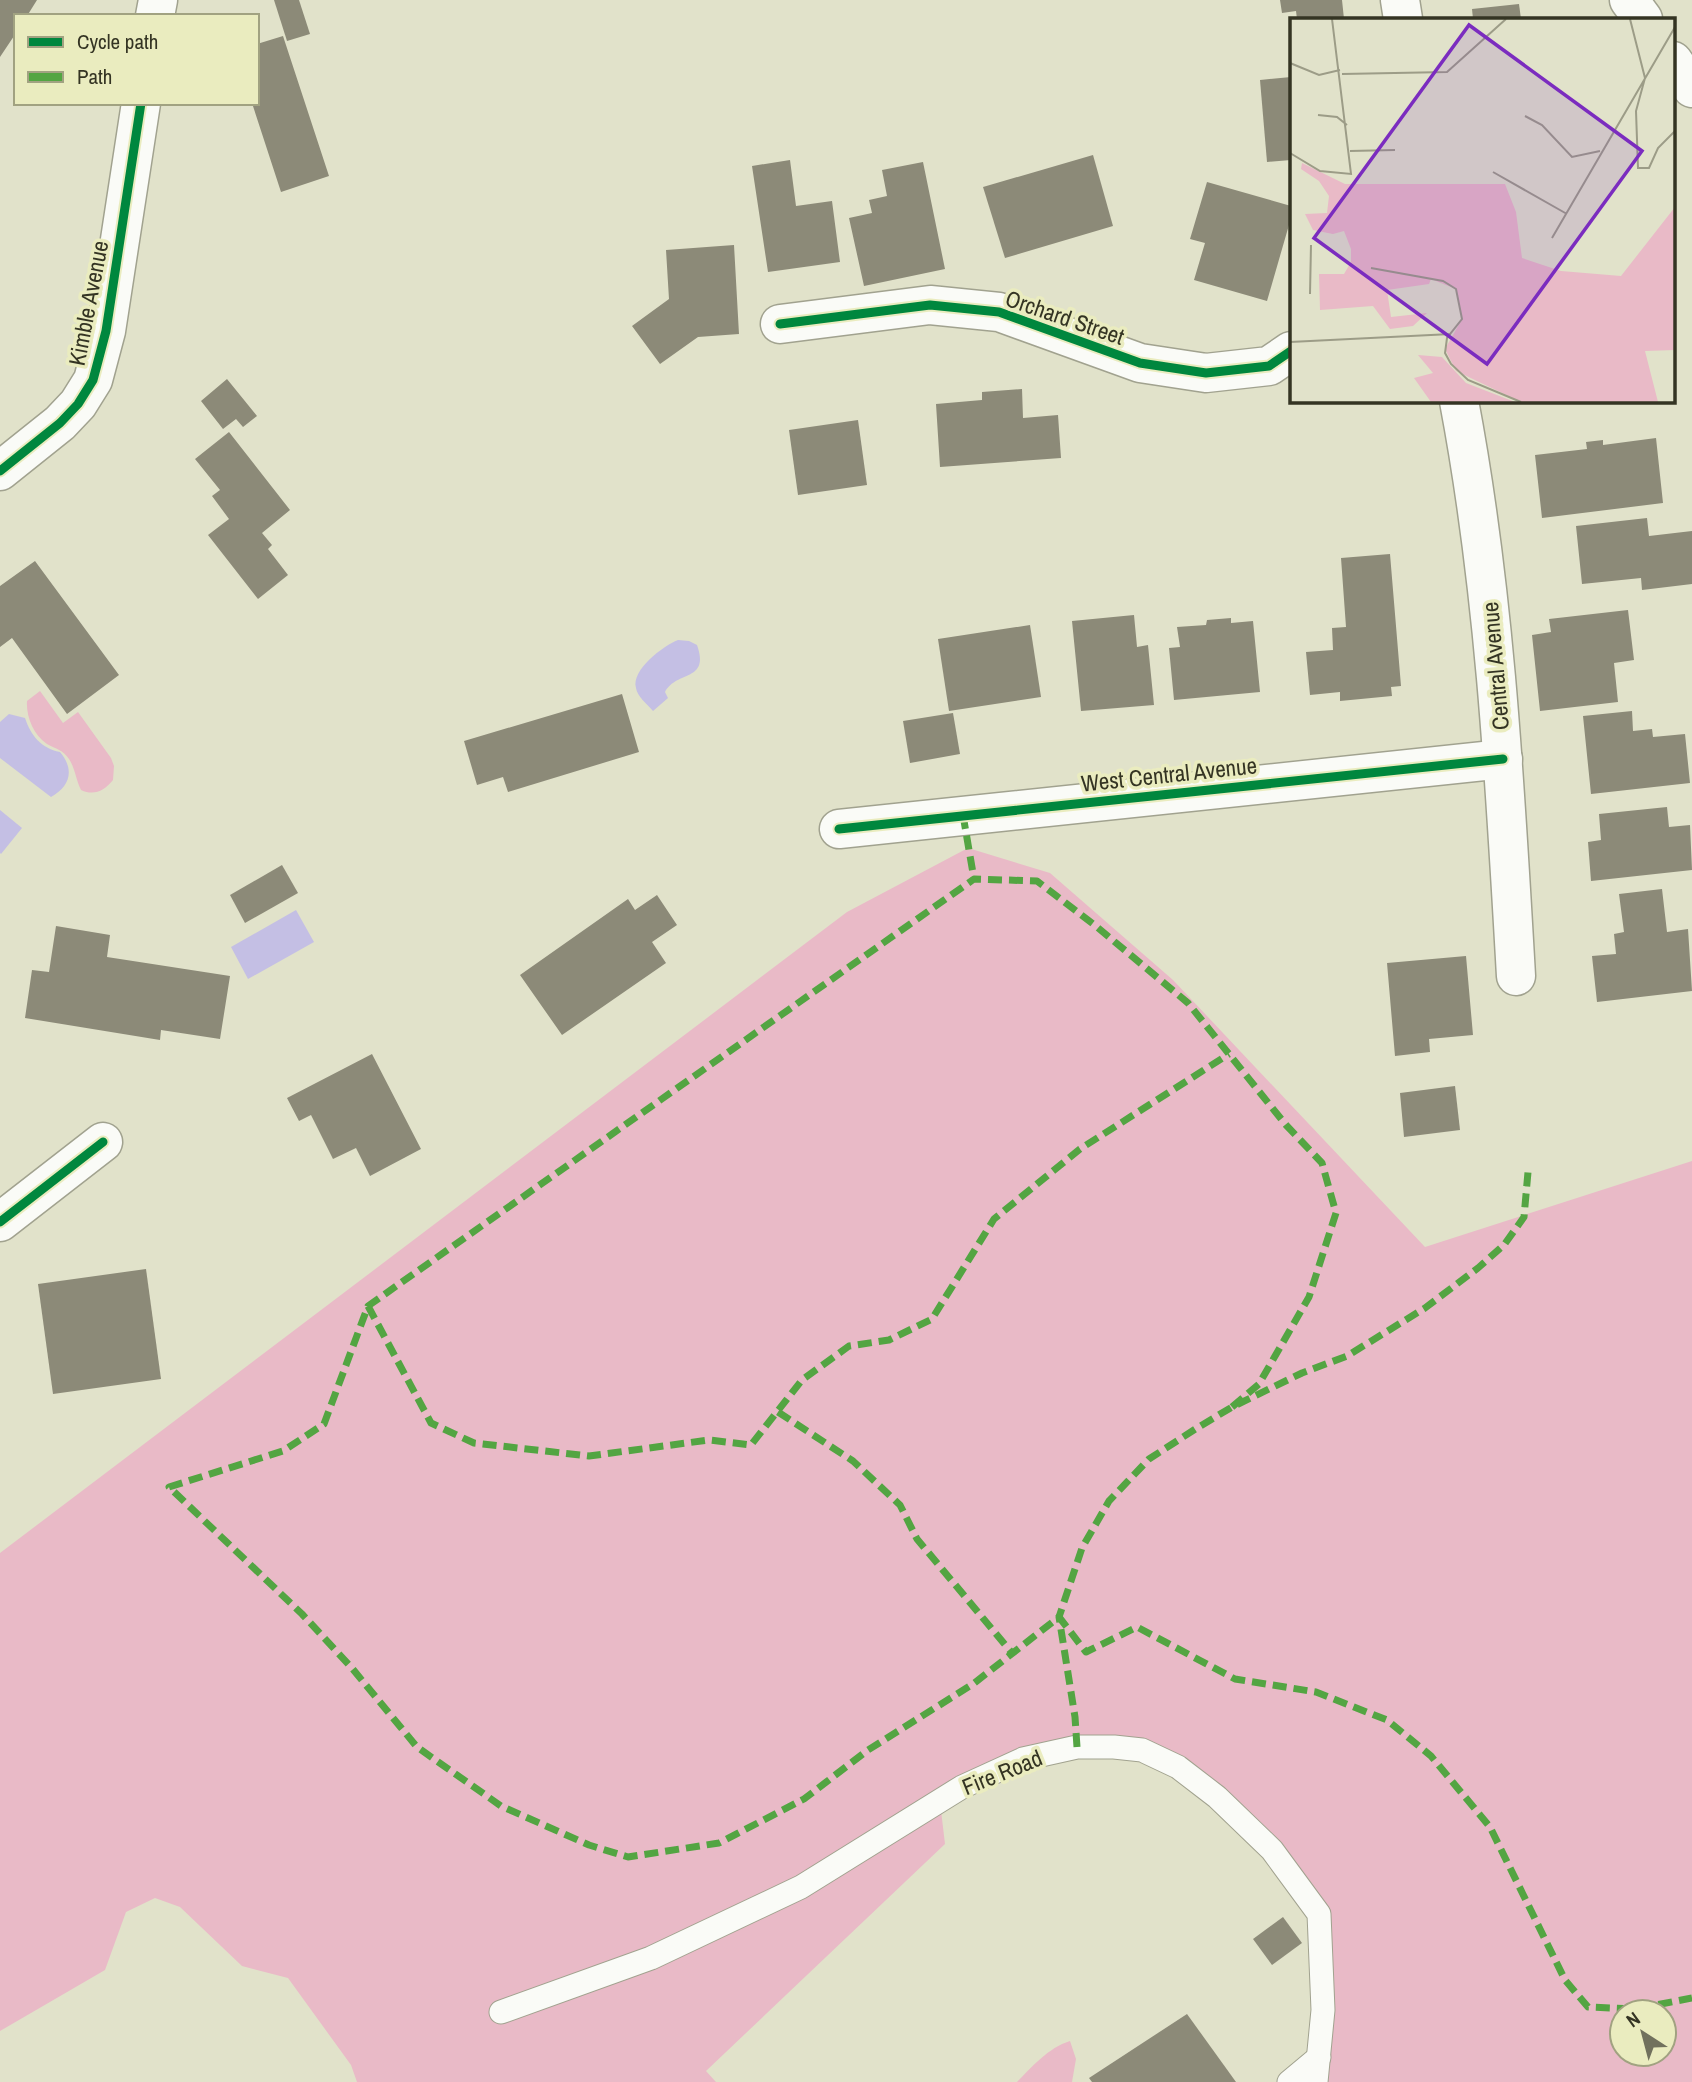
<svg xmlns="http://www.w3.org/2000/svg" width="1692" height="2082" viewBox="0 0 1692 2082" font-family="'Archivo Narrow',sans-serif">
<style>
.green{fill:#e9bac7;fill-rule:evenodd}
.water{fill:#c4bfe4}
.building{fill:#8c8a78}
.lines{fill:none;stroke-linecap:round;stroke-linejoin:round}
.lane-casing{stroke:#a1a28f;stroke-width:25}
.street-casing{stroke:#a1a28f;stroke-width:41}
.lane{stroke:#fafbf7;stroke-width:23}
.street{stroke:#fafbf7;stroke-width:38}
.quiet{stroke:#53a542;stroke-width:7;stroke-dasharray:14 7;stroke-linecap:butt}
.cycleway-casing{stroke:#eaecbf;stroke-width:13}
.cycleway{stroke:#00873e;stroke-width:9}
.labels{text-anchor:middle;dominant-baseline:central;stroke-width:7;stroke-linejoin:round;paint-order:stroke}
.street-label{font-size:23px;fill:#343423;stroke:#eaecbf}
.inset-road{fill:none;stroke:#9c9c87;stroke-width:2}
.view{fill:#7b2cbf;fill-opacity:0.15;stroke:#7b2cbf;stroke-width:3.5}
.inset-edge{fill:none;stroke:#343423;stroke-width:3.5}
</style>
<rect width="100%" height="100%" fill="#e1e2ca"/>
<!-- green -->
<g class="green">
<path d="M40 691 63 723 78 712 111 758 114 766 113 780C104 791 94 796 81 790 76 780 75 768 69 759 63 750 56 749 47 744 33 735 26 716 27 701Z"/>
<path d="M968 848 1050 873 1173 980 1425 1247 1692 1161V2082H1316L1319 1914 1178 1767 1077 1747 940 1802 945 1844 706 2071 716 2082H357L351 2065 288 1978 242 1966 180 1907 155 1898 126 1912 105 1970 0 2031V1553L847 912ZM1622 2012H1664V2054H1622Z"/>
<path d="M1070 2041 1076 2059 1072 2082H1017C1033 2066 1048 2048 1070 2041Z"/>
</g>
<!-- water -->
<g class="water">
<path d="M678 640 689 641 697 645C710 682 677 670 665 692L668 698 653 711C647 704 637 696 636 688 631 670 663 646 678 640Z"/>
<path d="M9 714 25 718C31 736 41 748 60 752 75 770 70 786 51 797L0 758V722Z"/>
<path d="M0 810 22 828 1 854 0 853Z"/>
<path d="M296 910 314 942 248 979 231 947Z"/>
</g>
<!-- building -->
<g class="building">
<path d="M0 0H37L27 16H16V33L0 57Z"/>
<path d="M274 0H299L310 34 287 41Z"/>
<path d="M1280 0H1342L1344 19H1297L1296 11 1282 13Z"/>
<path d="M1519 4 1521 19H1473L1472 9Z"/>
<path d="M283 36 329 176 281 192 252 103H257V44Z"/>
<path d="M1291 77V160L1267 162 1260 80Z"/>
<path d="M1093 155 1113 226 1005 258 983 187Z"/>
<path d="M790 160 796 206 832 201 840 262 768 272 752 166Z"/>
<path d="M923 162 945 269 864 286 849 218 872 213 869 200 887 196 882 170Z"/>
<path d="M1207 182 1291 206V218L1267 301 1194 280 1205 243 1190 239Z"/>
<path d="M734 245 739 334 698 337 660 364 632 326 669 299 666 250Z"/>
<path d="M227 379 257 416 243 427 236 419 223 429 201 401Z"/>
<path d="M1022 389 1023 418 1058 415 1061 458 940 467 936 404 982 400V392Z"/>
<path d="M858 420 867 485 798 495 789 430Z"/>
<path d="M229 432 290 510 262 533 272 545 268 549 288 575 258 599 208 535 229 519 212 496 220 490 195 459Z"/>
<path d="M1656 438 1663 503 1542 518 1535 455 1587 449 1586 442 1603 440V445Z"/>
<path d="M1647 518 1649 536 1692 531V584L1642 590 1641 578 1582 584 1576 526Z"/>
<path d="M1390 554 1401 686 1391 687 1392 696 1340 701V692L1310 695 1306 652 1333 650 1332 628 1346 627 1341 558Z"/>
<path d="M35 561 119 675 67 714 12 638 0 647V586Z"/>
<path d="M1628 610 1634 660 1614 663 1618 702 1540 711 1532 635 1551 632 1549 619Z"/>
<path d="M1134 615 1137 647 1148 645 1154 705 1081 711 1072 621Z"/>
<path d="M1231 618V623L1253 621 1260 692 1174 700 1169 648 1180 647 1177 627 1206 625 1207 620Z"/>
<path d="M1030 625 1041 697 949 711 938 639Z"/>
<path d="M622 694 639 752 508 792 503 777 477 785 464 741Z"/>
<path d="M1632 711 1633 731 1652 729 1653 737 1685 734 1690 783 1591 794 1583 716Z"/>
<path d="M953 713 960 754 910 763 903 721Z"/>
<path d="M1667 807 1669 827 1690 825 1692 870 1591 881 1588 842 1601 840 1599 814Z"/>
<path d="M282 865 298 893 245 923 230 895Z"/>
<path d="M1662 889 1667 932 1688 929 1692 991 1597 1002 1592 956 1616 954 1614 934 1624 932 1619 894Z"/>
<path d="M657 895 677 925 652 942 666 963 562 1035 520 975 628 899 635 910Z"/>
<path d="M56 926 110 935 107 957 230 976 220 1039 161 1030 160 1040 25 1018 32 970 49 972Z"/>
<path d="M1466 956 1473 1035 1429 1039 1430 1052 1395 1056 1387 963Z"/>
<path d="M372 1054 421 1149 370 1176 356 1148 333 1159 311 1115 299 1121 287 1098Z"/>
<path d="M1455 1086 1460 1130 1404 1137 1400 1093Z"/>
<path d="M146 1269 161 1379 53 1394 38 1284Z"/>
<path d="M1283 1917 1302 1943 1272 1965 1253 1939Z"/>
<path d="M1187 2014 1236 2082H1092L1089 2078Z"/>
</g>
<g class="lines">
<!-- lane casing -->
<g class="lane-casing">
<g id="lane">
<path d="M501 2012 651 1958 801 1887 962 1787 1023 1759 1077 1747H1114L1142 1750 1178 1767 1217 1797 1272 1850 1319 1914 1323 2010 1316 2082"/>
<path d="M1289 2082 1319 2057"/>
</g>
</g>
<!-- street casing -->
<g class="street-casing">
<g id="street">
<path d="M1400 0 1403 19"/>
<path d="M1629 0 1643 19"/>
<path d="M155 16 158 0"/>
<path d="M1673 61 1692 88"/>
<path d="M780 324 930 305 999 312 1140 363 1206 373 1269 366 1291 351"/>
<path d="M1459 401C1495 591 1505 784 1516 976"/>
<path d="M0 471 60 423 78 404 93 380 106 331 141 103"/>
<path d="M839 829 1503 759"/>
<path d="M0 1222 103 1142"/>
</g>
</g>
<!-- lane -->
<use href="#lane" class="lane"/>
<!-- street -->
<use href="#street" class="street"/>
<!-- quiet -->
<g class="quiet">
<path d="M963 815 974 879"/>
<path d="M368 1306 431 1423 474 1443 589 1456 709 1440 751 1445 802 1380 849 1346 889 1340 932 1319 994 1219 1080 1149 1229 1054"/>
<path d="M1232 1407 1259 1384 1309 1297 1336 1213 1322 1163 1286 1125 1188 1003 1097 927 1037 881 974 879 368 1306 324 1424 283 1451 169 1487 302 1614 351 1667 417 1747 501 1806 589 1845 628 1857 719 1843 804 1799 868 1750 973 1684 1059 1617 1086 1652 1137 1627 1235 1679 1316 1692 1387 1720 1431 1756 1490 1827 1565 1980 1588 2007 1635 2009 1692 1998"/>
<path d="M778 1412 853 1461 900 1505 917 1539 1012 1653"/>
<path d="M1077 1747 1075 1717 1059 1617 1082 1548 1109 1501 1149 1459 1197 1428 1232 1407 1302 1373 1347 1356 1425 1308 1478 1268 1504 1245 1524 1217 1528 1172"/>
</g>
<!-- cycleway casing -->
<g class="cycleway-casing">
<g id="cycleway">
<path d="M780 324 930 305 999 312 1140 363 1206 373 1269 366 1291 351"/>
<path d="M0 471 60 423 78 404 93 380 106 331 141 103"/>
<path d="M839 829 1503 759"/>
<path d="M0 1222 103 1142"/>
</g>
</g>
<!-- cycleway -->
<use href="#cycleway" class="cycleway"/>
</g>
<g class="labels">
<!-- street labels -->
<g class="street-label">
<text transform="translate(88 303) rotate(-79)">Kimble Avenue</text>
<text transform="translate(1065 317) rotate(19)">Orchard Street</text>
<text transform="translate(1495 666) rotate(-95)">Central Avenue</text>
<text transform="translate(1169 774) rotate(-6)">West Central Avenue</text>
<text transform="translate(1002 1772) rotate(-22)">Fire Road</text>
</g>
</g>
<!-- overview -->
<g transform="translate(1290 18)">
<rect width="385" height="385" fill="#e1e2ca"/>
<path d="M12 145 55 166H215L226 194 232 240 271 253 331 258 385 189V332L355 333 368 384H231L166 353 155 331 172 301 166 271 141 261 139 266 97 272 101 299 137 295 123 308 100 311 83 288 30 292 29 256H54L61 244V231L54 213 43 216 23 212 15 196 37 195 39 178 29 163 11 151ZM128 337 152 339 176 365 225 384H141L124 360 143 355Z" fill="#e9bac7"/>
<path class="inset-road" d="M340 1 355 60 346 93 348 150H359L368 130 385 113M0 45 29 57 50 52M52 56 157 54 216 1M28 97 47 99 57 107M235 98 252 107 282 139 310 133M60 133 105 132M0 135 30 153 61 156 42 1M203 154 277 196M262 220 385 9M81 250 153 263 166 271 172 301 157 320 155 335 161 346 178 362 231 384M20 276 21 227M385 280V314M0 324 161 316"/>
<path class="view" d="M179 7 352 133 197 346 24 220Z"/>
<rect width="385" height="385" class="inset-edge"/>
</g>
<!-- legend -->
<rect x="14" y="14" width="245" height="91" fill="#eaecbf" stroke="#a1a281" stroke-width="2"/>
<rect x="28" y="37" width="35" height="10" fill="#00873e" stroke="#a1a281" stroke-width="2"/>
<text x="77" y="49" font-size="21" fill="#343423">Cycle path</text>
<rect x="28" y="72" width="35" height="10" fill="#53a542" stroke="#a1a281" stroke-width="2"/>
<text x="77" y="84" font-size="21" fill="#343423">Path</text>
<!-- north arrow -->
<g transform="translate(1643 2033) rotate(324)"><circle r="33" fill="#eaecbf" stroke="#a1a281" stroke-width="2"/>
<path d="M0-5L12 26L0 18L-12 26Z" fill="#71715d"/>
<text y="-10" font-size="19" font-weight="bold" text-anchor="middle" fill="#343423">N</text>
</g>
</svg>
